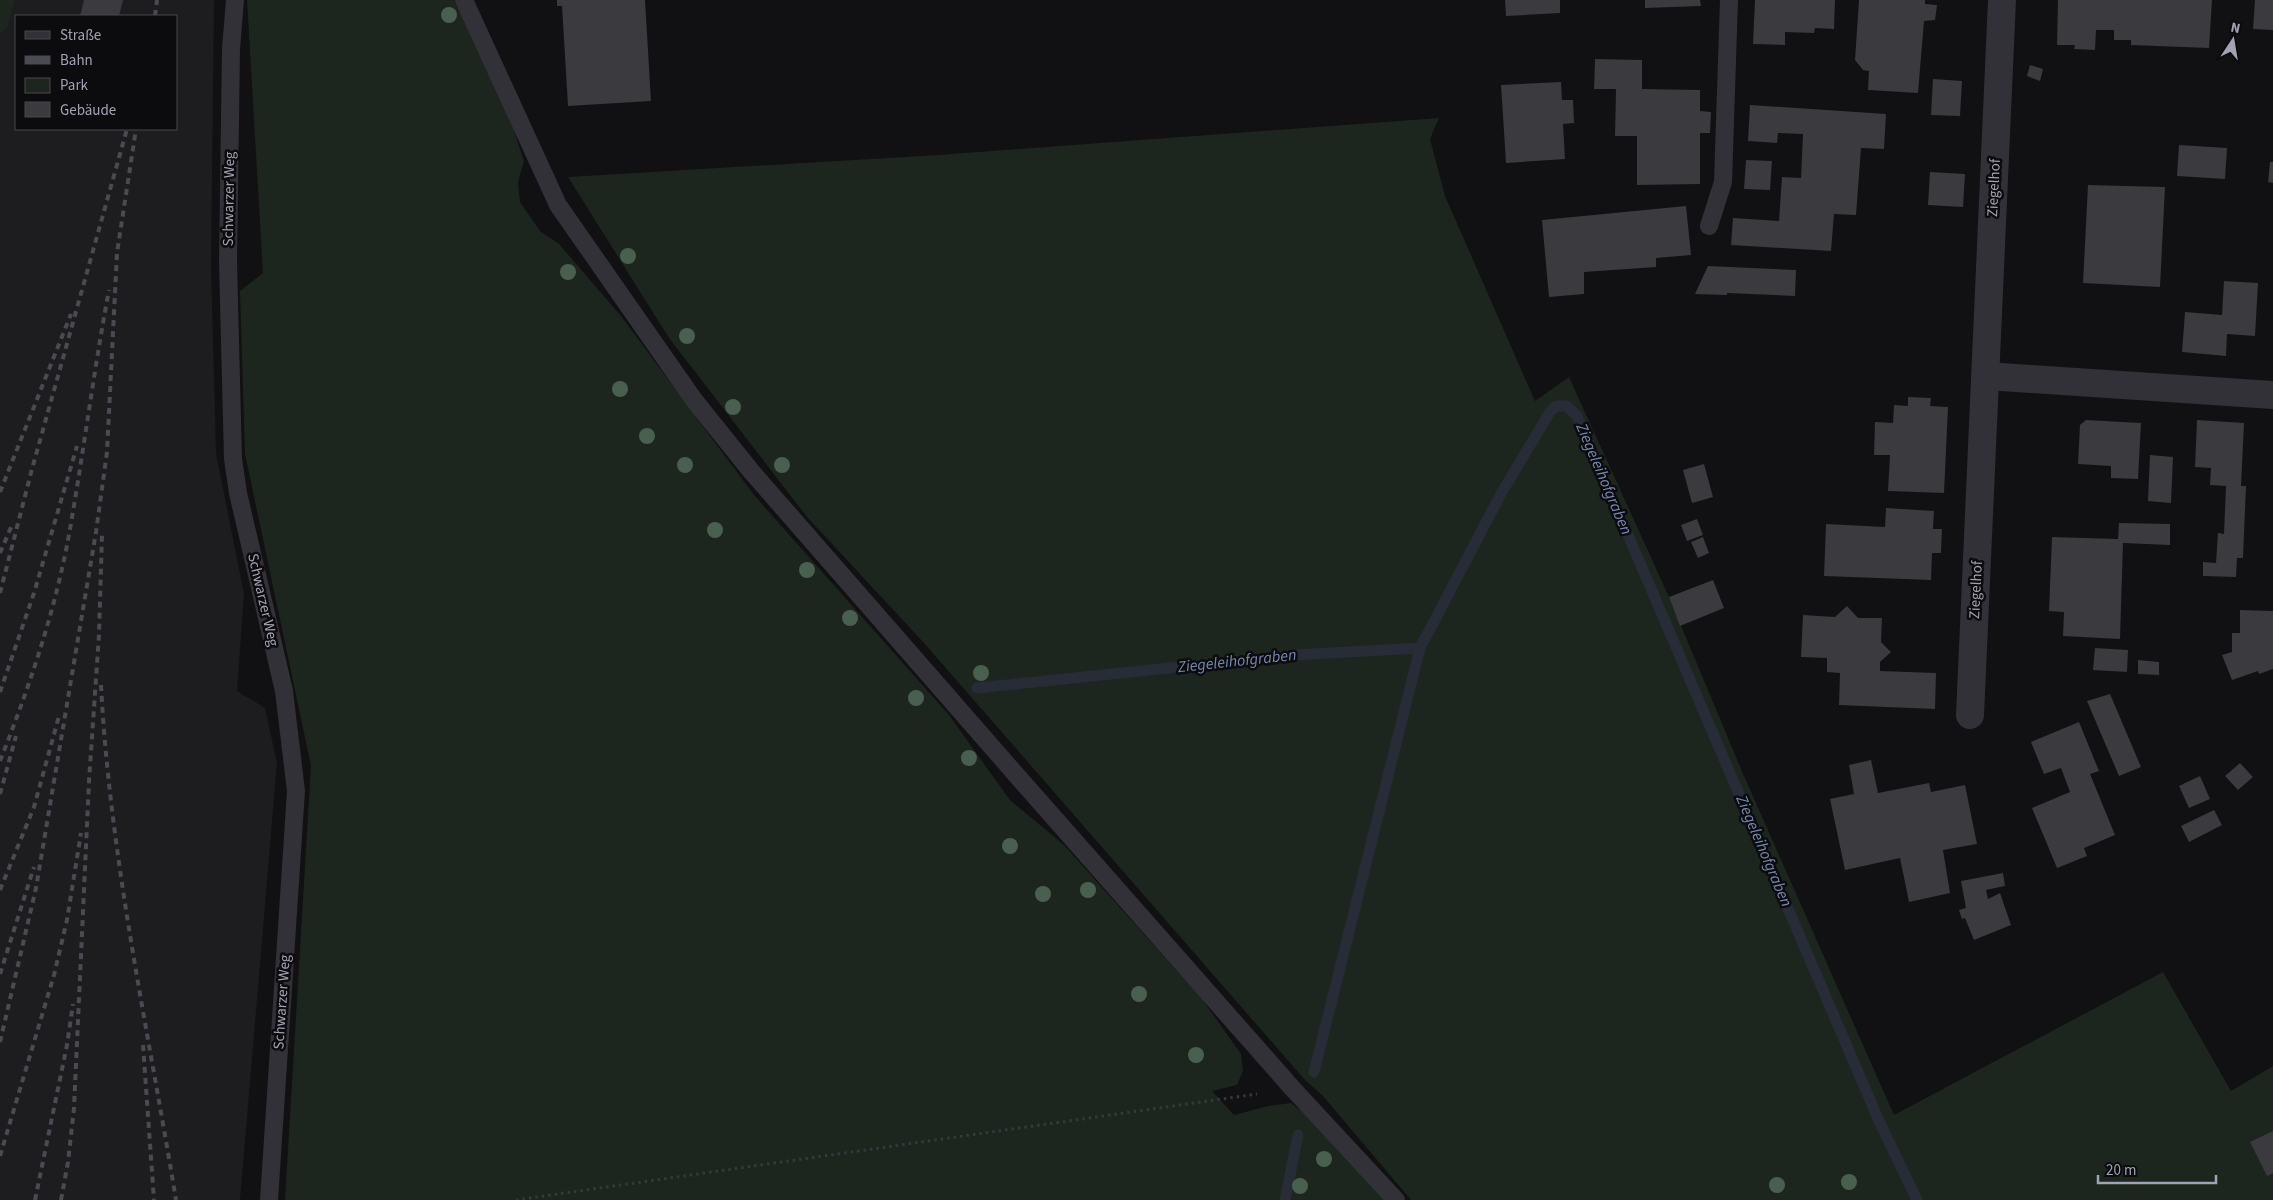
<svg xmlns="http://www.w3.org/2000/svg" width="2273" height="1200" viewBox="0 0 2273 1200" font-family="'Source Sans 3',sans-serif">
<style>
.built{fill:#1d1c1f;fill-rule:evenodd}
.green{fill:#1d251f}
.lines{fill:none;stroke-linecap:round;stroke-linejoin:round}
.stream{stroke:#272c36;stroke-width:11}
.building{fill:#3a3a3f}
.path{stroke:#37383e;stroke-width:3;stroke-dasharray:2.5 4;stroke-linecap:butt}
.service{stroke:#323137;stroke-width:18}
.minor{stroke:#323137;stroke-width:28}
.rail{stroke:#4a4b52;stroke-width:4;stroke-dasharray:6 5;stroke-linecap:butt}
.tree{fill:#495f50}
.labels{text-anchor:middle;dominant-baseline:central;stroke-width:5;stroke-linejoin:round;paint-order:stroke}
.street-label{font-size:15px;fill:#a1a3b3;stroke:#0c0b0d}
.water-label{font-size:16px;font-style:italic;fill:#7689b0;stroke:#0c0b0d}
</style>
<rect width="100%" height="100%" fill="#111012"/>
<!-- built -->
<path class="built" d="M0 0H214L211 266 216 453 244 594 237 691 265 708 277 763 240 1200H0ZM16 16H176V129H16Z"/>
<!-- green -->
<g class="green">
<path d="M0 0H15L8 26 0 34Z"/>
<path d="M247 0H454L510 119 524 161 518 182 520 202 540 231 559 244 621 316 754 495 949 715 1010 800 1064 845 1202 999 1241 1054 1243 1071 1237 1085 1212 1091 1234 1115 1268 1106 1291 1103 1310 1118 1386 1200H285L311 766 245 454 240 291 263 273Z"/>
<path d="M1439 118 1430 139 1445 196 1535 401 1569 377 1669 597 1744 776 1894 1115 2163 972 2231 1091 2273 1066V1200H1411L1322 1095 1305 1080 924 643 807 517 669 338 568 177 938 155Z"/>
</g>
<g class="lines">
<!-- stream -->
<g class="stream">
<path d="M977 688 1294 655 1420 648 1502 492 1550 412 1556 406H1567L1577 416 1879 1121 1917 1200"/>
<path d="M1314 1072 1420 648"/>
<path d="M1285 1200 1298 1135"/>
</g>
</g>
<!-- building -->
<g class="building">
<path d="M84 0H123L119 16H80Z"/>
<path d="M557 0H645L651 101 568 106 562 6H557Z"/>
<path d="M1505 0H1560V13L1506 16Z"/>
<path d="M1645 0H1700L1701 6 1645 8Z"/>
<path d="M1755 0H1835L1834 29 1815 28 1814 33 1785 32V45L1753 44Z"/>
<path d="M1859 0H1925V4L1937 5 1935 20 1924 21 1918 93 1868 90 1869 71 1863 70 1855 60Z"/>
<path d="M2058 0H2212L2209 48 2131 45V40H2114V30H2096L2095 50 2074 49 2075 45H2057Z"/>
<path d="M2255 0H2273V30L2253 29Z"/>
<path d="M1595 59 1642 60V89L1700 90V111L1711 112 1710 133H1700V184L1637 185V136H1615L1616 89H1594Z"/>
<path d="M2030 65 2043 69 2040 81 2027 76Z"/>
<path d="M1933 79 1962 81 1960 116 1931 115Z"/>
<path d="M1561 82 1562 100H1573L1574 123 1563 124 1565 159 1506 163 1501 85Z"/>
<path d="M1750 105 1886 114 1884 149 1861 148 1856 215 1834 214 1831 251 1731 245 1733 218 1779 221 1782 177 1801 178 1803 134 1778 133 1777 143 1748 141Z"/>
<path d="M2179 145 2227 148 2225 179 2177 176Z"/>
<path d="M1746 160 1772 161 1770 190 1744 189Z"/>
<path d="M2270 162H2273V183L2268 182Z"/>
<path d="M1930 172 1965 174 1963 207 1928 205Z"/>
<path d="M2088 185 2165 187 2160 287 2083 283Z"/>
<path d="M1686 206 1691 255 1656 258V267L1584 272V294L1549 297 1542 220Z"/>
<path d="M1708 266 1796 270 1795 296 1727 293V295L1695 294Z"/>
<path d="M2224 281 2258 283 2255 336 2227 334 2226 356 2182 352 2185 312 2222 315Z"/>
<path d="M1908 397 1931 398 1930 406 1948 407 1944 493 1888 491 1890 455H1874L1875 422 1893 423 1894 405 1908 406Z"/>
<path d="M2086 420 2141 423 2138 479 2111 478V466L2078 464 2080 425Z"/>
<path d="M2197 420 2244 423 2241 486H2246L2243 558H2237L2236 577 2203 576V562L2216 563 2218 533 2224 534 2226 486 2210 485 2211 468 2195 467Z"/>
<path d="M2150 455 2173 457 2171 503 2148 501Z"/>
<path d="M1704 464 1713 497 1692 503 1683 470Z"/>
<path d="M1886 508 1934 511 1933 529H1942L1941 553H1932L1931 580 1824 576 1826 524 1885 527Z"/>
<path d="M1697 519 1703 535 1687 541 1681 525Z"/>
<path d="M2119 523 2170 524V545L2123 543 2120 639 2063 636 2064 612 2049 611 2052 537 2118 539Z"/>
<path d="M1703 537 1709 553 1698 558 1691 542Z"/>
<path d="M1713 580 1724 608 1680 626 1669 597Z"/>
<path d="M1847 606 1858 618H1882L1881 642 1891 652 1880 662V671L1936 673 1935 709 1839 705 1840 673 1827 672V658L1801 657 1803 615 1835 617Z"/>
<path d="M2240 610 2273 611V669L2259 674 2258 671 2232 680 2222 655 2232 652V633H2240Z"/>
<path d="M2095 648 2128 650 2127 672 2093 670Z"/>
<path d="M2138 660 2159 662V675L2138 674Z"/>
<path d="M2110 694 2141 767 2119 776 2087 701Z"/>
<path d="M2079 722 2099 771 2090 774 2115 835 2084 848 2087 856 2057 868 2032 808 2070 792 2061 768 2044 774 2031 742Z"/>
<path d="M1871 760 1878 793 1929 783 1931 792 1965 785 1977 844 1943 850 1950 893 1909 902 1900 858 1845 870 1830 799 1854 794 1849 765Z"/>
<path d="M2240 763 2253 777 2238 790 2225 776Z"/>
<path d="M2200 776 2210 799 2189 808 2179 786Z"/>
<path d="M2214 810 2222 825 2189 842 2181 826Z"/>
<path d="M2003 873 2005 886 1986 890 1988 899 2000 893 2011 925 1974 940 1965 918 1962 919 1959 910 1966 908 1961 881Z"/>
<path d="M2273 1131V1173L2267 1176 2250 1142Z"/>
</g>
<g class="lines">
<!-- path -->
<path class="path" d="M516 1200 1257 1094"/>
<!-- service -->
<g class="service">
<path d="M235 0 231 49 228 262 233 459 238 493 284 691 296 791 269 1200"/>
<path d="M464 0 558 205 694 400 751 471 1019 778 1293 1089 1396 1200"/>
<path d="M1709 226 1723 182 1729 0"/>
</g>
<!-- minor -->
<g class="minor">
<path d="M1986 376 2273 395"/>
<path d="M1970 715 2002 0"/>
</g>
<!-- rail -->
<g class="rail">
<path d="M155 16 157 0"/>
<path d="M0 492 71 314"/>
<path d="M0 553 12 525"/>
<path d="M0 593 32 469 127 129"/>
<path d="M101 685C110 858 148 1029 176 1200"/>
<path d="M0 692 34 593 77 446"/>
<path d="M0 761C30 685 56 609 70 529 84 449 94 369 109 290"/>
<path d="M0 794 16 736"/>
<path d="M0 890 34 807 59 716"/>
<path d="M0 974 34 867"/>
<path d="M0 1042 36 888 96 532 107 452 117 253 136 129"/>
<path d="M143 1045 154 1200"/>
<path d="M0 1156 54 975 67 920 81 833"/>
<path d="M35 1200 67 1045 73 1004"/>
<path d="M61 1200 68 1162 74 1108 89 781 99 635 102 534"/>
</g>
</g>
<!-- trees -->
<g class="tree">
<circle cx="449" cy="15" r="8"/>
<circle cx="628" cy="256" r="8"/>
<circle cx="568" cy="272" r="8"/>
<circle cx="687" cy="336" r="8"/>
<circle cx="620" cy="389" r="8"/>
<circle cx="733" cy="407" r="8"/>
<circle cx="647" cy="436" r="8"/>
<circle cx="685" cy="465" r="8"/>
<circle cx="782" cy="465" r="8"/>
<circle cx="715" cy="530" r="8"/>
<circle cx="807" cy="570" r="8"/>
<circle cx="850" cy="618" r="8"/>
<circle cx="981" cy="673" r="8"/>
<circle cx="916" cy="698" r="8"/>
<circle cx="969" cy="758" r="8"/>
<circle cx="1010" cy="846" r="8"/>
<circle cx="1088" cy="890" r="8"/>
<circle cx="1043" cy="894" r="8"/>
<circle cx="1139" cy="994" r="8"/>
<circle cx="1196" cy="1055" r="8"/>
<circle cx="1324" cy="1159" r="8"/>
<circle cx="1849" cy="1182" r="8"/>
<circle cx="1777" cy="1185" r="8"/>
<circle cx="1300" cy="1186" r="8"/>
</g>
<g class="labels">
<!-- street labels -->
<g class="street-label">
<text transform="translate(1994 188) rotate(-87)">Ziegelhof</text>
<text transform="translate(229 199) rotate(-89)">Schwarzer Weg</text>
<text transform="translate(1976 590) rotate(-87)">Ziegelhof</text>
<text transform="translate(263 600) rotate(77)">Schwarzer Weg</text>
<text transform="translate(282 1002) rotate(-86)">Schwarzer Weg</text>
</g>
<!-- water labels -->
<g class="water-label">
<text transform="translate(1604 479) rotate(67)">Ziegeleihofgraben</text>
<text transform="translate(1237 661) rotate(-6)">Ziegeleihofgraben</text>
<text transform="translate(1764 851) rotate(67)">Ziegeleihofgraben</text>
</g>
</g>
<!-- legend -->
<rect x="15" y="15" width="162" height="115" fill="#0c0b0d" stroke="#48484f"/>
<rect x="25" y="31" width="25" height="8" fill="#323137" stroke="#48484f"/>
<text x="60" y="40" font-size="15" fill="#a1a3b3">Straße</text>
<rect x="25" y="56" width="25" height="8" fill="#4a4b52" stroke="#48484f"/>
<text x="60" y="65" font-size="15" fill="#a1a3b3">Bahn</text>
<rect x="25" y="78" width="25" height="15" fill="#1d251f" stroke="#48484f"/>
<text x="60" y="90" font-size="15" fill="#a1a3b3">Park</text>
<rect x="25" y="102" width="25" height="15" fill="#3a3a3f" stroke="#48484f"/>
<text x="60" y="115" font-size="15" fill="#a1a3b3">Gebäude</text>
<!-- north arrow -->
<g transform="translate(2233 40) rotate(12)" stroke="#0c0b0d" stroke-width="4" paint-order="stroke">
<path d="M0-4L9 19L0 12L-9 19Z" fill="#a1a3b3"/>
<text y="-8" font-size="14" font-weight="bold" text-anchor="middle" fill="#a1a3b3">N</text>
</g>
<!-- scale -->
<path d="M2098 1175v8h118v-8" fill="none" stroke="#a1a3b3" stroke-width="2.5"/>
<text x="2106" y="1175" font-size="15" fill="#a1a3b3" stroke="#0c0b0d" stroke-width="4" paint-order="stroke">20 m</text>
</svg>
